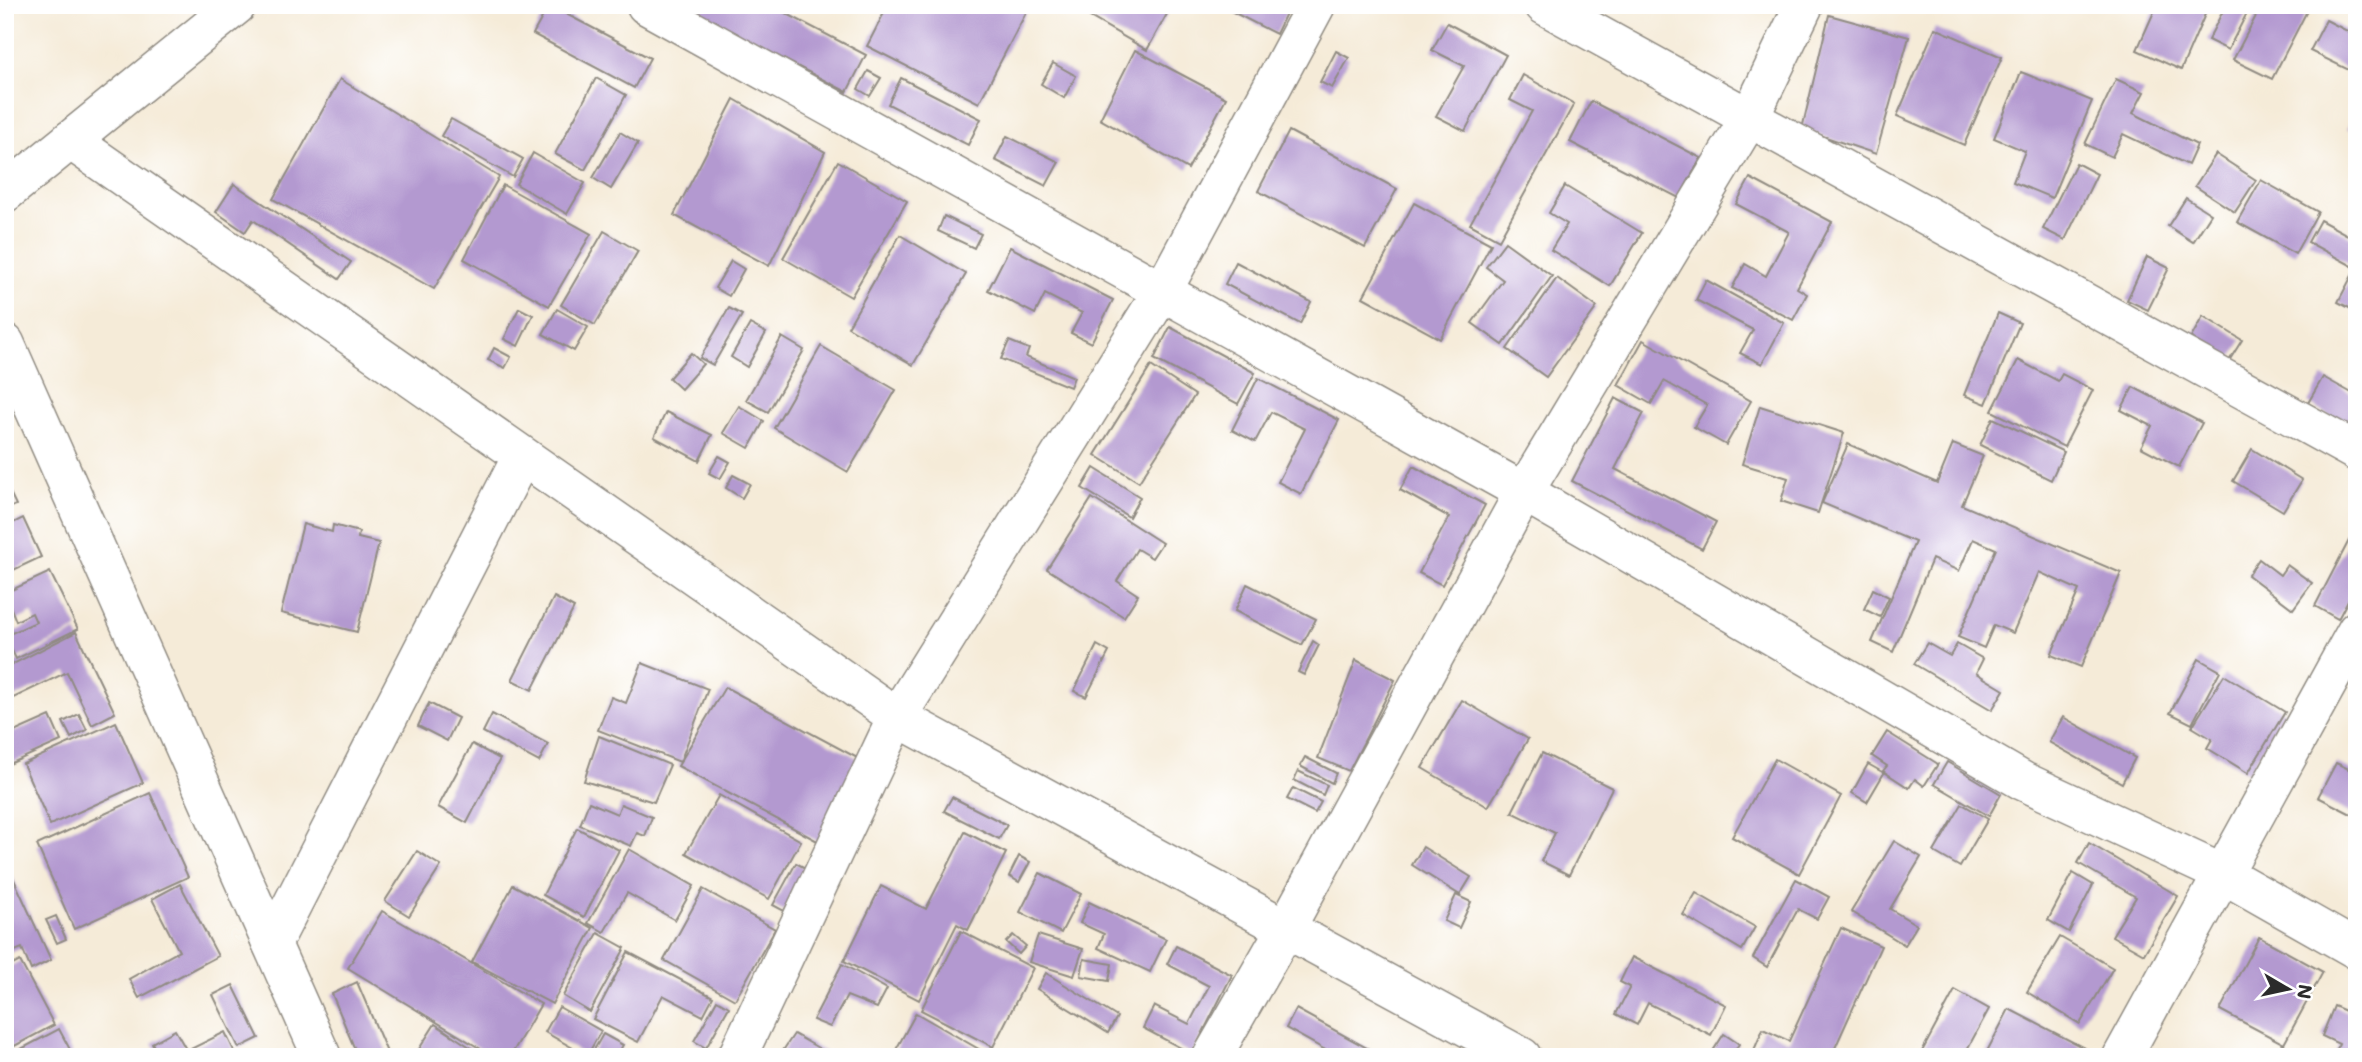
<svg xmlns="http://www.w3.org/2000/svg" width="2362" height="1062" viewBox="0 0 2362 1062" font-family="Mali,sans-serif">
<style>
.building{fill:#b399d0}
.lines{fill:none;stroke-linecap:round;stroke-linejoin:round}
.minor-casing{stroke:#908b82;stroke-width:41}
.minor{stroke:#fff;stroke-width:38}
</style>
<rect width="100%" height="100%" fill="#fff"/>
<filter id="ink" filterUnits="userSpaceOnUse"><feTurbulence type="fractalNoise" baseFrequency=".0143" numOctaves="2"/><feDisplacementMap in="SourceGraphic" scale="14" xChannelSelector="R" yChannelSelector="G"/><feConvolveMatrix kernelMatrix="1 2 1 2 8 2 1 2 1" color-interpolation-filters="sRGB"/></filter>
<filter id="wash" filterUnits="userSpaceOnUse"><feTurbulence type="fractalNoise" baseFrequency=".00686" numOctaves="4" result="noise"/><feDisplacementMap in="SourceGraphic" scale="28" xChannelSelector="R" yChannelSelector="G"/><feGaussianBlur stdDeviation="1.57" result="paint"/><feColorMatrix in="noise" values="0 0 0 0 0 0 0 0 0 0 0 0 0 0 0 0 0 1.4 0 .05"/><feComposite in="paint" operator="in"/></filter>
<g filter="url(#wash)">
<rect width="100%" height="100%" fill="#f5ebd8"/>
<g id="blocks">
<!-- building -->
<g class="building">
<path d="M549 5 650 58 634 88 533 34Z"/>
<path d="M679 5H770L866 55 847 92Z"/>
<path d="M888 5H1030L979 103 867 46Z"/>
<path d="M1074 5H1172L1147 50 1073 7Z"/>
<path d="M1219 5H1290L1276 34Z"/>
<path d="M2157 5H2209L2181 70 2137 50Z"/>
<path d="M2226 5 2309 7 2272 79 2233 60 2256 16 2248 11 2228 50 2208 40Z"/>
<path d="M1829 15 1909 37 1876 154 1802 129Z"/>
<path d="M2326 20 2357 36V74L2310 51Z"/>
<path d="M1447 23 1506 55 1465 131 1436 116 1464 66 1432 50Z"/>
<path d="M1935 28 2002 57 1964 145 1897 116Z"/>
<path d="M1135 50 1226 98 1188 169 1100 119Z"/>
<path d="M1336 51 1349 58 1332 88 1320 82Z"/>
<path d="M1053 63 1076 76 1064 98 1041 84Z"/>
<path d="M868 71 881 78 870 96 858 89Z"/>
<path d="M2021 72 2092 101 2052 198 2013 182 2025 151 1994 138Z"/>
<path d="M1523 75 1574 104 1499 240 1470 224 1532 111 1510 100Z"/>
<path d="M596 78 626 95 585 170 555 154Z"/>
<path d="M901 78 981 119 968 145 888 104Z"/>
<path d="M340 79 499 177 434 289 273 199Z"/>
<path d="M2116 79 2144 92 2133 113 2197 145 2188 165 2123 134 2112 157 2085 144Z"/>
<path d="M734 99 825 152 769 266 674 215Z"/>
<path d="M1591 101 1701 158 1679 198 1570 142Z"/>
<path d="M2357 108V133L2347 128Z"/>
<path d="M451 119 523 159 513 177 441 136Z"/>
<path d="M1289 131 1397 189 1365 248 1258 191Z"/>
<path d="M620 132 638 143 611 189 593 178Z"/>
<path d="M1007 136 1059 162 1046 186 995 160Z"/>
<path d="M533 153 585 183 567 214 516 184Z"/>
<path d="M2216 154 2256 180 2235 212 2195 186Z"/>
<path d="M838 161 907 201 851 297 783 258Z"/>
<path d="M2076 163 2097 174 2065 240 2043 229Z"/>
<path d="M1750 178 1832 222 1797 288 1807 294 1793 320 1732 288 1745 264 1766 276 1789 232 1736 204Z"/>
<path d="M2261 180 2318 212 2295 254 2237 222Z"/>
<path d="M234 184 351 262 339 279 253 220 245 232 216 212Z"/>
<path d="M503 185 591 234 549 306 464 259Z"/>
<path d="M1565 186 1642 233 1610 286 1551 250 1567 224 1549 213Z"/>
<path d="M2186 198 2211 214 2193 242 2168 226Z"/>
<path d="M1414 203 1491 244 1440 339 1363 297Z"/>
<path d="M944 216 981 234 974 248 938 231Z"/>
<path d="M2320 220 2357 240V312L2338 302 2356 268 2308 242Z"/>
<path d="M604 231 638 251 595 325 561 305Z"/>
<path d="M900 235 966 274 913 365 848 327Z"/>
<path d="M1505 242 1552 276 1503 345 1472 323 1503 280 1486 267Z"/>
<path d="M1010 247 1113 300 1091 343 1071 333 1082 313 1045 294 1035 314 988 290Z"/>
<path d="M2147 257 2169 268 2148 310 2127 300Z"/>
<path d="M731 261 744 269 729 296 715 288Z"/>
<path d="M1236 262 1311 302 1300 324 1225 284Z"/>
<path d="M1557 278 1597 307 1546 377 1507 349Z"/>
<path d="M1706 280 1784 323 1762 364 1740 353 1753 330 1696 300Z"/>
<path d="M519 308 533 315 518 346 504 339Z"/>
<path d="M729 308 742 315 713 365 700 358Z"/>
<path d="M557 309 588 327 574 351 543 334Z"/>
<path d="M1998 313 2020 323 1986 404 1964 395Z"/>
<path d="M2203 316 2242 340 2229 361 2191 338Z"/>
<path d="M750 324 766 333 747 367 731 357Z"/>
<path d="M1170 327 1255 373 1238 404 1154 359Z"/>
<path d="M782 337 804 350 768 412 746 400Z"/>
<path d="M1643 340 1751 401 1726 445 1694 427 1707 405 1664 381 1651 404 1618 385Z"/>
<path d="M1009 341 1029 349 1026 357 1074 377 1070 387 1001 359Z"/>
<path d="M821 346 896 390 848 472 774 428Z"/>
<path d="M494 348 511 357 505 368 488 360Z"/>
<path d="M691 353 703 364 681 389 669 378Z"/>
<path d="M2018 360 2058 381 2062 374 2093 390 2064 447 1992 411Z"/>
<path d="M1151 366 1195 395 1139 482 1095 455Z"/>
<path d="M2323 377 2357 396V432L2308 403Z"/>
<path d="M1258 378 1339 420 1301 494 1278 482 1305 429 1271 412 1255 442 1232 430Z"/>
<path d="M2133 387 2202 423 2179 467 2141 447 2152 426 2121 410Z"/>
<path d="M1615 398 1644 413 1615 469 1716 522 1702 549 1572 481Z"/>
<path d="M739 406 764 421 749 448 723 433Z"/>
<path d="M1760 406 1844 433 1818 513 1781 501 1788 478 1742 464Z"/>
<path d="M666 412 712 435 699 461 654 437Z"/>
<path d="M1993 418 2064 452 2051 480 1980 445Z"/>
<path d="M1848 444 1937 483 1953 444 1983 456 1962 505 2121 573 2081 667 2051 655 2079 590 2039 572 2013 633 1994 625 1984 648 1958 637 1996 549 1973 539 1959 571 1932 559 1893 652 1872 642 1915 542 1822 503Z"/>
<path d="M2252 449 2302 480 2283 511 2233 481Z"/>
<path d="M719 456 730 462 720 479 709 473Z"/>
<path d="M1413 466 1485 505 1442 585 1419 573 1449 517 1400 490Z"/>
<path d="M1094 468 1140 497 1129 517 1082 488Z"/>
<path d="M733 475 750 484 742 498 726 488Z"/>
<path d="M5 482 16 505 5 510Z"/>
<path d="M1092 498 1162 543 1152 558 1137 549 1117 581 1138 595 1124 617 1047 569Z"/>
<path d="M23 518 41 557 5 574V527Z"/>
<path d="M303 524 332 532 333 525 359 532 358 538 379 543 357 632 281 613Z"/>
<path d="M2357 525V583L2338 619 2315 606Z"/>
<path d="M2259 559 2280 575 2287 565 2312 583 2293 609 2248 575Z"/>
<path d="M50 572 78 629 16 659 5 636 36 622 32 613 16 621 5 593Z"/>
<path d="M1247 584 1316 619 1302 645 1235 611Z"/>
<path d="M1873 589 1889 597 1880 617 1864 609Z"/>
<path d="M554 597 574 608 532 690 512 680Z"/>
<path d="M76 632 115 713 92 725 67 672 5 702V668Z"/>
<path d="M1313 641 1319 645 1304 675 1298 672Z"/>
<path d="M1927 643 1950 656 1957 644 1983 659 1976 673 2004 690 1992 710 1914 664Z"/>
<path d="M1097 645 1109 652 1086 697 1074 691Z"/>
<path d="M2199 659 2220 671 2192 724 2170 713Z"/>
<path d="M1356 660 1395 680 1349 771 1318 758Z"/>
<path d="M642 663 708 689 680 762 598 730 611 697 626 703Z"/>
<path d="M2224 675 2285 712 2248 773 2207 748 2212 739 2192 727Z"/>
<path d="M725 687 863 761 823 844 678 766Z"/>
<path d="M1462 700 1528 739 1488 807 1422 768Z"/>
<path d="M429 703 458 718 447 741 418 726Z"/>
<path d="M79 714 87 730 71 738 63 722Z"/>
<path d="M492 714 548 744 539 762 483 732Z"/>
<path d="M50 716 61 741 5 766V736Z"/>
<path d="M2063 717 2135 758 2122 783 2049 742Z"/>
<path d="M116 722 143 783 50 825 23 764Z"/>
<path d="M1887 732 1938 764 1924 786 1915 779 1909 788 1883 771 1887 766 1872 756Z"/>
<path d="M599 736 670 765 654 802 584 781Z"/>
<path d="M472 744 500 759 467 823 438 807Z"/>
<path d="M1542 753 1612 788 1569 875 1541 861 1555 833 1512 812Z"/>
<path d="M1305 757 1336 773 1332 783 1300 766Z"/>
<path d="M1775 759 1841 796 1799 874 1732 837Z"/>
<path d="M1947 762 2001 794 1989 816 1934 784Z"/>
<path d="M2336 763 2357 773V817L2318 797Z"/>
<path d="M1868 764 1884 773 1867 802 1852 793Z"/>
<path d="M1298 771 1327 785 1323 795 1294 780Z"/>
<path d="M1293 788 1321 802 1315 813 1287 799Z"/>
<path d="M150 793 188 877 74 929 37 845Z"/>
<path d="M719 795 801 841 769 899 686 853Z"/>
<path d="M952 797 1007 825 999 839 944 811Z"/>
<path d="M589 802 617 814 621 804 652 817 645 836 637 833 631 846 580 825Z"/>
<path d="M1962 804 1988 819 1960 867 1934 852Z"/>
<path d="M577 828 619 850 584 917 543 895Z"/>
<path d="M965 832 1006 853 968 930 957 924 919 1000 844 961 881 886 926 909Z"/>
<path d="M1894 841 1921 857 1890 909 1917 925 1905 945 1851 912Z"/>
<path d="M2089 843 2178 896 2144 954 2112 936 2136 897 2078 863Z"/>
<path d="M1423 847 1471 877 1460 895 1412 865Z"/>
<path d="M629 849 694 886 675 920 627 893 604 932 588 923Z"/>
<path d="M417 851 441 866 409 916 385 901Z"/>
<path d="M1019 856 1030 862 1019 882 1009 876Z"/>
<path d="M5 860 51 960 31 970 22 948 5 955Z"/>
<path d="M796 863 807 869 784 911 773 905Z"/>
<path d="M1040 873 1081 894 1061 933 1020 912Z"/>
<path d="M2073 873 2093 885 2069 932 2048 920Z"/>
<path d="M1796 879 1829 897 1817 919 1798 909 1767 967 1753 958Z"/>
<path d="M180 884 218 956 139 998 129 979 179 951 152 899Z"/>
<path d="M513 885 593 928 552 1004 472 962Z"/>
<path d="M703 889 775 929 735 1000 664 960Z"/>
<path d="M1696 893 1755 927 1742 950 1683 915Z"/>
<path d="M1456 895 1471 902 1459 928 1444 921Z"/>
<path d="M1089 902 1166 939 1150 972 1098 948 1104 934 1080 923Z"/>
<path d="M382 911 541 1004 510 1057H494L348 968Z"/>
<path d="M56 916 66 939 57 943 46 920Z"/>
<path d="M1841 928 1881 946 1831 1057H1751L1763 1029 1789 1041Z"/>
<path d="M961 931 1033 968 993 1047 921 1010Z"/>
<path d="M598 933 625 948 590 1012 563 996Z"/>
<path d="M1013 935 1026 946 1019 954 1006 942Z"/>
<path d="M1038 935 1083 949 1074 976 1029 962Z"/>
<path d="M2060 937 2113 968 2080 1024 2027 992Z"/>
<path d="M2259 937 2323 972 2284 1044 2220 1010Z"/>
<path d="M1176 946 1232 975 1192 1054 1143 1028 1154 1006 1189 1024 1209 986 1167 964Z"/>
<path d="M628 952 713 997 703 1016 663 995 638 1042 593 1019Z"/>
<path d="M1632 957 1726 1005 1711 1035 1648 1003 1637 1025 1616 1014 1630 987 1620 982Z"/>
<path d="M1084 959 1112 964 1109 981 1081 976Z"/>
<path d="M20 961 54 1025 5 1051V969Z"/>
<path d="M842 964 887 989 877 1008 847 996 830 1027 813 1020Z"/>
<path d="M1046 973 1117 1017 1108 1033 1037 989Z"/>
<path d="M357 982 389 1057H358L332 994Z"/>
<path d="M233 985 259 1038 239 1048 213 995Z"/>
<path d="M1955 990 1989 1009 1963 1057H1919Z"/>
<path d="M717 1000 729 1007 706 1048 694 1041Z"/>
<path d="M2334 1006 2357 1016V1057H2334L2339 1044 2322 1036Z"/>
<path d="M559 1007 601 1031 587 1056 545 1032Z"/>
<path d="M1296 1009 1369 1049 1364 1057H1324L1327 1051 1286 1028Z"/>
<path d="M2009 1009 2090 1051 2087 1057H1984Z"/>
<path d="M916 1013 982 1051 979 1057H892Z"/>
<path d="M435 1024 485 1057H414Z"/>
<path d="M59 1029 74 1057H6Z"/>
<path d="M175 1030 187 1051 225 1032 237 1057H160L152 1043Z"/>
<path d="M603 1034 623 1045 616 1057H590Z"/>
<path d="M794 1034 834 1057 780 1055Z"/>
<path d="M1724 1034 1739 1044 1730 1057H1709Z"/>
</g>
</g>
</g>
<g filter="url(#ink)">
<use href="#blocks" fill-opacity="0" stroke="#908b82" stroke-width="2"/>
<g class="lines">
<!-- minor casing -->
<g class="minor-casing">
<g id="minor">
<path d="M646 5 1524 492 2023 781 2223 874 2357 950"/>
<path d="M1544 5 2357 452"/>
<path d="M70 140 897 717 1522 1057"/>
<path d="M5 193 237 5"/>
<path d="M5 343 322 1057"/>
<path d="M272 944 522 456"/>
<path d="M737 1057 897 717 1162 292 1316 5"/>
<path d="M1212 1057 1286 928 1524 492 1750 117 1804 5"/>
<path d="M2122 1057 2357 630"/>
</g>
</g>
<!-- minor -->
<use href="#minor" class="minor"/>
</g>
</g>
<!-- margin -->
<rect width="2362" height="1062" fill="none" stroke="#fff" stroke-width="28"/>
<!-- north arrow -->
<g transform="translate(2288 989) rotate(99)" stroke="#ffffff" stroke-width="5" paint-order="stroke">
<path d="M0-5L12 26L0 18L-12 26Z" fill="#2b2b2b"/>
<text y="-10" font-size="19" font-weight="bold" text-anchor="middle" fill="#2b2b2b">N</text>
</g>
</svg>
